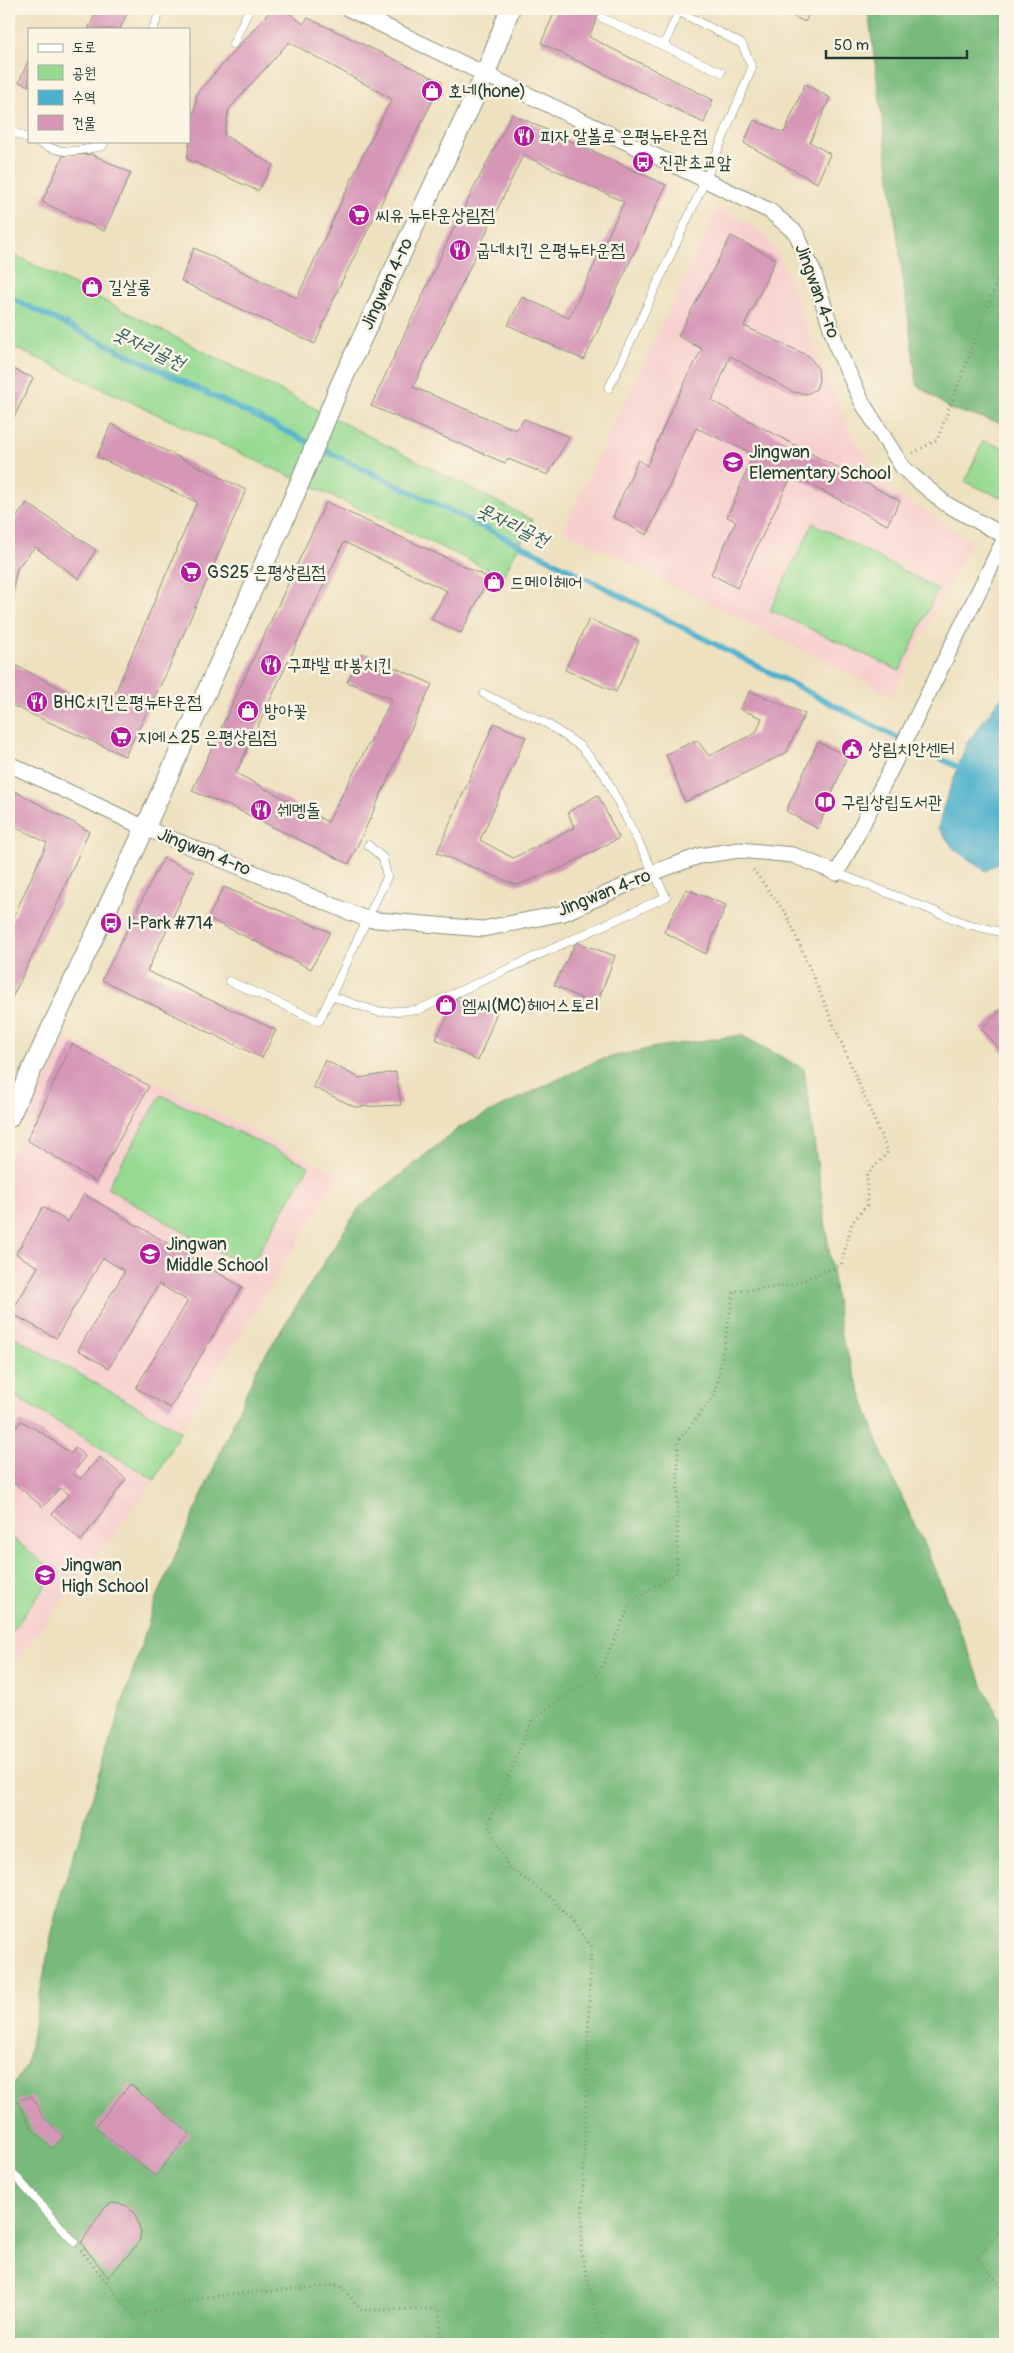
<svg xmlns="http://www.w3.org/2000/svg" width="1014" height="2353" viewBox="0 0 1014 2353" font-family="Pangolin,'Poor Story',sans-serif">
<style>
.built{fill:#f7d0ce}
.green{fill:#96da92;stroke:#5a8c63}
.forest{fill:#78ba7c;stroke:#4c7c58}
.water{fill:#4db0cc;stroke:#367680}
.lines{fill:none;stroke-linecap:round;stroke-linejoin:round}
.stream{stroke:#4db0cc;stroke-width:5.5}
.building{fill:#d697b7}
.service-casing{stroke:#868f7a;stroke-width:9}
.minor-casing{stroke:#868f7a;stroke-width:17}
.tertiary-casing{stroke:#868f7a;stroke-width:21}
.path{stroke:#868f7a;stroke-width:3;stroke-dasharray:1 4;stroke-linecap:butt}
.service{stroke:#fff;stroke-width:8}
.minor{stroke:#fff;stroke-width:15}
.tertiary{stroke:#fff;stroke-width:19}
.labels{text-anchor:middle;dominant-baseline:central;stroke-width:5;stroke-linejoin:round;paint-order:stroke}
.poi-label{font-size:18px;fill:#1f3d34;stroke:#fcf5e5;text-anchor:start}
.street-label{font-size:18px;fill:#1f3d34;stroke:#fcf5e5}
.water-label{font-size:19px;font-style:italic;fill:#2d6062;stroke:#fcf5e5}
</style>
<rect width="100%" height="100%" fill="#fcf5e5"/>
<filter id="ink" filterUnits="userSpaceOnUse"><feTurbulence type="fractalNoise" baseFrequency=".02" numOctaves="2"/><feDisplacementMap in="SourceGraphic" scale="10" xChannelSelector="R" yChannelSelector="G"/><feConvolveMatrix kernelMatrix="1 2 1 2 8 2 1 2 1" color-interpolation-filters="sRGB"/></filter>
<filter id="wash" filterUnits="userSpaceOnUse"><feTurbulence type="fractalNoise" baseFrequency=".0096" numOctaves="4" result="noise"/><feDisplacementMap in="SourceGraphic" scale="20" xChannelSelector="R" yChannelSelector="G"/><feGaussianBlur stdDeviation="1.12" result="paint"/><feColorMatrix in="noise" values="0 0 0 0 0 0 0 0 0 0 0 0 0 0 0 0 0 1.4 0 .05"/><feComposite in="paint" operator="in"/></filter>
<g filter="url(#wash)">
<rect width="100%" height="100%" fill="#eee1c0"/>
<!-- built -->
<g class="built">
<path d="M718 208 760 230 777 250 834 396 852 435 888 489 972 540 893 696 563 530Z"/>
<path d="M66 1038 340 1175 180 1431 9 1334V1159Z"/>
<path d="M9 1393 155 1480 9 1671Z"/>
</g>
<!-- green -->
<g class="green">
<path d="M9 252 533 520 503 576 9 345Z"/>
<path d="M983 441 1005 448V499L965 482Z"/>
<path d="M813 523 938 589 900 671 770 610Z"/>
<path d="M161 1095 309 1166 249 1269 107 1188Z"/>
<path d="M9 1334 180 1431 155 1480 9 1393Z"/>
<path d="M9 1535 56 1573 9 1635Z"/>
</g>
<!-- forest -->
<g class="forest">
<path d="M868 9H1005V424L950 409 917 385Z"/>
<path d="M741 1035 804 1069 841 1336 883 1456 926 1549 977 1672 1005 1733V2344H9V2091L26 2066 57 1907 154 1605 257 1368 358 1209 460 1127 598 1060 657 1047Z"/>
</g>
<!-- water -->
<path class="water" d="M1005 692V858L986 871 955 850 938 828 943 808 967 743Z"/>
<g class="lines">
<!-- stream -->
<path class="stream" d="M9 297 541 555 904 741 958 767 963 766"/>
</g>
<g id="blocks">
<!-- building -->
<g class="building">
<path d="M98 9H129L120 29H88Z"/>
<path d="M272 9H285L303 24 308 18 442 82 339 287 315 344 181 281 194 248 297 298 362 157 392 99 289 42 229 109 224 135 273 165 258 191 187 159 197 93Z"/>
<path d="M556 9H601L589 37 713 100 704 123 541 43Z"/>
<path d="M778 9H812L805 22Z"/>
<path d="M29 59V86L19 82Z"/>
<path d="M805 84 830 98 810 142 830 154 817 183 744 143 754 120 784 133Z"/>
<path d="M512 114 666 185 584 360 508 325 522 297 569 318 624 202 523 155 413 387 516 430 524 419 569 437 548 475 508 459 505 463 371 406 460 215Z"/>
<path d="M91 154 131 173 104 231 42 202 63 156Z"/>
<path d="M731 236 776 259 744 326 809 356 818 369 819 380 816 389 807 394 793 392 730 356 712 401 900 501 887 525 792 475 737 588 711 574 736 521 727 517 754 454 696 428 647 535 613 517 638 460 647 466 669 414 702 349 678 336Z"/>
<path d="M9 367 33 378 9 428Z"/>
<path d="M111 424 246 490 168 670 125 756 9 704V662L107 712 197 502 97 457Z"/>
<path d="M326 502 489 578 461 633 431 619 447 591 344 542 236 773 328 822 392 699 347 682 362 653 432 684 349 864 230 806 192 791Z"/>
<path d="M27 503 96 550 79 579 35 547 17 568 9 608V527Z"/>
<path d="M589 619 639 641 616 692 565 670Z"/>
<path d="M750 691 805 714 786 753 685 802 666 754 697 740 709 756 756 733 762 718 740 709Z"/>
<path d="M494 723 526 737 480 840 513 858 574 828 568 812 598 795 619 838 560 869 517 885 437 853Z"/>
<path d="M818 742 847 756 818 829 786 811Z"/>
<path d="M9 788 89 831 55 909 9 1004V927L47 843 9 823Z"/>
<path d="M163 858 194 872 147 971 276 1030 262 1058 102 980Z"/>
<path d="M224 887 330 932 311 969 208 918Z"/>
<path d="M686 889 726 905 706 954 664 932Z"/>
<path d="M576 942 615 956 596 1006 554 985Z"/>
<path d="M458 996 497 1012 478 1061 436 1039Z"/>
<path d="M1005 1007V1054L981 1029Z"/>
<path d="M72 1044 149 1086 96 1182 27 1140Z"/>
<path d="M325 1060 359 1078 396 1072 401 1105 355 1107 313 1087Z"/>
<path d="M84 1194 242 1287 170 1408 136 1388 188 1301 159 1284 109 1368 78 1350 125 1271 103 1258 56 1338 11 1313 38 1267 16 1254 43 1207 68 1222Z"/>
<path d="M21 1421 44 1434 71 1454 75 1448 85 1456 73 1474 80 1479 100 1457 126 1479 81 1541 52 1514 69 1494 60 1488 43 1507 9 1479V1432L11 1434Z"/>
<path d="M130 2084 190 2134 155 2176 95 2127Z"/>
<path d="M32 2096 43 2117 64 2137 52 2149 32 2129 17 2101Z"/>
<path d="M112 2203 125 2205 134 2211 141 2232 139 2243 108 2277 81 2243 104 2208Z"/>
</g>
</g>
</g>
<g filter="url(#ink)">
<use href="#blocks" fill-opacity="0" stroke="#868f7a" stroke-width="1"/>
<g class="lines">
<!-- service casing -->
<g class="service-casing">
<g id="service">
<path d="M602 18 721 72"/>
<path d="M153 29 161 9"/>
<path d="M233 44 249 9"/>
<path d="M664 45 679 11"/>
<path d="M9 130 29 139"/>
<path d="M34 141C64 155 70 153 103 146L105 141"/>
<path d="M609 388 705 181 752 68 742 44 674 9"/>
<path d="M837 873 967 924 1005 933"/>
<path d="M229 981 319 1021 387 877 383 858 368 845"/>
<path d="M331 996 378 1012 418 1010 666 897 604 774 580 746 546 723 484 694"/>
<path d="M9 2169 74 2242"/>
</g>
</g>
<!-- minor casing -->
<g class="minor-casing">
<g id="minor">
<path d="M349 9 770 211 796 233 813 271 838 350 863 404 903 468 946 504 1005 536"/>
<path d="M9 764 145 828 366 919 483 929 564 913 655 872 699 856 739 850 793 855 837 873 889 773 1005 538"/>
</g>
</g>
<!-- tertiary casing -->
<g class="tertiary-casing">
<path id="tertiary" d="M9 1118 145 828 291 504 340 385 485 75 510 9"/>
</g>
<!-- path -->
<g class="path">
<path d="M913 453 937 440 1005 261"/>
<path d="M1005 2225 977 2257 1005 2292"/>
<path d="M81 2250 134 2316 205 2297 339 2285 362 2310 439 2309 442 2344"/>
<path d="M600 2344 601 2333 581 2252 591 1946 553 1899 508 1867 488 1824 533 1718 598 1675 632 1601 677 1572 678 1441 715 1395 734 1291 788 1286 841 1265 852 1223 867 1205V1175L888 1152 787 915 752 868"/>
</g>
<!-- service -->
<use href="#service" class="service"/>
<!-- minor -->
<use href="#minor" class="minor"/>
<!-- tertiary -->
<use href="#tertiary" class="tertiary"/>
</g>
</g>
<!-- icons -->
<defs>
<g id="shop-disc" transform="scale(1.125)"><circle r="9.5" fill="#b5179e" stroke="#fcf5e5"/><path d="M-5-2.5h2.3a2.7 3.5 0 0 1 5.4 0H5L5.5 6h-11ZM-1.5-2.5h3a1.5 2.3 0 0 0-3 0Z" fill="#fff"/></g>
<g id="restaurant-disc" transform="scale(1.125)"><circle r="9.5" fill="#b5179e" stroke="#fcf5e5"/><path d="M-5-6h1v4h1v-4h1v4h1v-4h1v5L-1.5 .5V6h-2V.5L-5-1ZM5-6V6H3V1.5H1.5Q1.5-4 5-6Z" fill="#fff"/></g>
<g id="bus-disc" transform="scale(1.125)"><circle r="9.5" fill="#b5179e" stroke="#fcf5e5"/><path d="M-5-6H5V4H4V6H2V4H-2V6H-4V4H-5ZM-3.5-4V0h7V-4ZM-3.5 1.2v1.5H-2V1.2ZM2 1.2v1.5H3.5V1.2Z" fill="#fff"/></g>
<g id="supermarket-disc" transform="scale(1.125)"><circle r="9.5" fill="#b5179e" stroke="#fcf5e5"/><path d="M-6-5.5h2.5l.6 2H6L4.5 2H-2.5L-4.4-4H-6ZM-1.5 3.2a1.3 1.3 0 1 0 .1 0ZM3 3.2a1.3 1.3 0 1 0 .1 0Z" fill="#fff"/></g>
<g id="school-disc" transform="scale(1.125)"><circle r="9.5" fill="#b5179e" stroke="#fcf5e5"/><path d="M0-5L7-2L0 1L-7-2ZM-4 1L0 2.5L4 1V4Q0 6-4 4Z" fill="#fff"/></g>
<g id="civic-disc" transform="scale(1.125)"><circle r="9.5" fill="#b5179e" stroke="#fcf5e5"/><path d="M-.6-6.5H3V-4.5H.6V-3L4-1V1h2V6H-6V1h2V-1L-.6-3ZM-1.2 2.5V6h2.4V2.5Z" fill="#fff"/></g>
<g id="library-disc" transform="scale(1.125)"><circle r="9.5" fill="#b5179e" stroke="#fcf5e5"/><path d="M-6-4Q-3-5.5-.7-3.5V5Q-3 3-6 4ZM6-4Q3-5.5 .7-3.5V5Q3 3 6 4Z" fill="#fff"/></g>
</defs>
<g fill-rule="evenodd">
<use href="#shop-disc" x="432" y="91"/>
<use href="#restaurant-disc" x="524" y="136"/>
<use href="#bus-disc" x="643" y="162"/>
<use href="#supermarket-disc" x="359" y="215"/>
<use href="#restaurant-disc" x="460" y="250"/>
<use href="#shop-disc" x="92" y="287"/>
<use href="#school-disc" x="733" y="462"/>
<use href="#supermarket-disc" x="191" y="572"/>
<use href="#shop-disc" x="494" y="582"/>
<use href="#restaurant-disc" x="271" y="665"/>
<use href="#restaurant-disc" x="37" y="702"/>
<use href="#shop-disc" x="248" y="711"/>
<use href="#supermarket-disc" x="121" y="737"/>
<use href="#civic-disc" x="852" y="749"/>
<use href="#library-disc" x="825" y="802"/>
<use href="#restaurant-disc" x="261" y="810"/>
<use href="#bus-disc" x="111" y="923"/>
<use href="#shop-disc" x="446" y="1005"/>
<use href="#school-disc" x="150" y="1254"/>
<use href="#school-disc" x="45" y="1575"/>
</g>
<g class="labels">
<!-- poi labels -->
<g class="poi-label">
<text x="448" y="91">호네(hone)</text>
<text x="540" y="136">피자 알볼로 은평뉴타운점</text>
<text x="659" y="162">진관초교앞</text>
<text x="375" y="215">씨유 뉴타운상림점</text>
<text x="476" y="250">굽네치킨 은평뉴타운점</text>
<text x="108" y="287">길살롱</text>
<text x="749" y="452">Jingwan<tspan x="749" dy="21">Elementary School</tspan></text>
<text x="207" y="572">GS25 은평상림점</text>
<text x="510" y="582">드메이헤어</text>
<text x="287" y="665">구파발 따봉치킨</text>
<text x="53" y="702">BHC치킨은평뉴타운점</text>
<text x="264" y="711">방아꽃</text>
<text x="137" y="737">지에스25 은평상림점</text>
<text x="868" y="749">상림치안센터</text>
<text x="841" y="802">구립상립도서관</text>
<text x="277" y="810">쉐멩돌</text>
<text x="127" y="923">I-Park #714</text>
<text x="462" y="1005">엠씨(MC)헤어스토리</text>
<text x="166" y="1244">Jingwan<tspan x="166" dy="21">Middle School</tspan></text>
<text x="61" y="1565">Jingwan<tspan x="61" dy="21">High School</tspan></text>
</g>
<!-- street labels -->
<g class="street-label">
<text transform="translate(387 284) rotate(-65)">Jingwan 4-ro</text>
<text transform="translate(817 291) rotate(70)">Jingwan 4-ro</text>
<text transform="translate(204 852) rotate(22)">Jingwan 4-ro</text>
<text transform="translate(604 893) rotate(-22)">Jingwan 4-ro</text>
</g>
<!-- water labels -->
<g class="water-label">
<text transform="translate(149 348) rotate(26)">못자리골천</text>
<text transform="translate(513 525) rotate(26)">못자리골천</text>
</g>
</g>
<!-- margin -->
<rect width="1014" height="2353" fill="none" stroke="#fcf5e5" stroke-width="30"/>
<!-- legend -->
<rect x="28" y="28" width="162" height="115" fill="#fcf5e5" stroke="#a4ab9e"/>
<rect x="38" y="44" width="25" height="8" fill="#ffffff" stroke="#a4ab9e"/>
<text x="72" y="52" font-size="15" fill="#1f3d34">도로</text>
<rect x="38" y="65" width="25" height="15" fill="#96da92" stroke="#a4ab9e"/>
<text x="72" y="78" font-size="15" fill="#1f3d34">공원</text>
<rect x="38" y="90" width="25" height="15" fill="#4db0cc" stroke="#a4ab9e"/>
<text x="72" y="102" font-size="15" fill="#1f3d34">수역</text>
<rect x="38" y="115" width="25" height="15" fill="#d697b7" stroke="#a4ab9e"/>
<text x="72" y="128" font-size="15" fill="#1f3d34">건물</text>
<!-- scale -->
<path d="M826 50v8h141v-8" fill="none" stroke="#1f3d34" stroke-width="2.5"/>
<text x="834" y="50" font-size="15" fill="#1f3d34" stroke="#fcf5e5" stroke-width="4" paint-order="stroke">50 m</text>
</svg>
